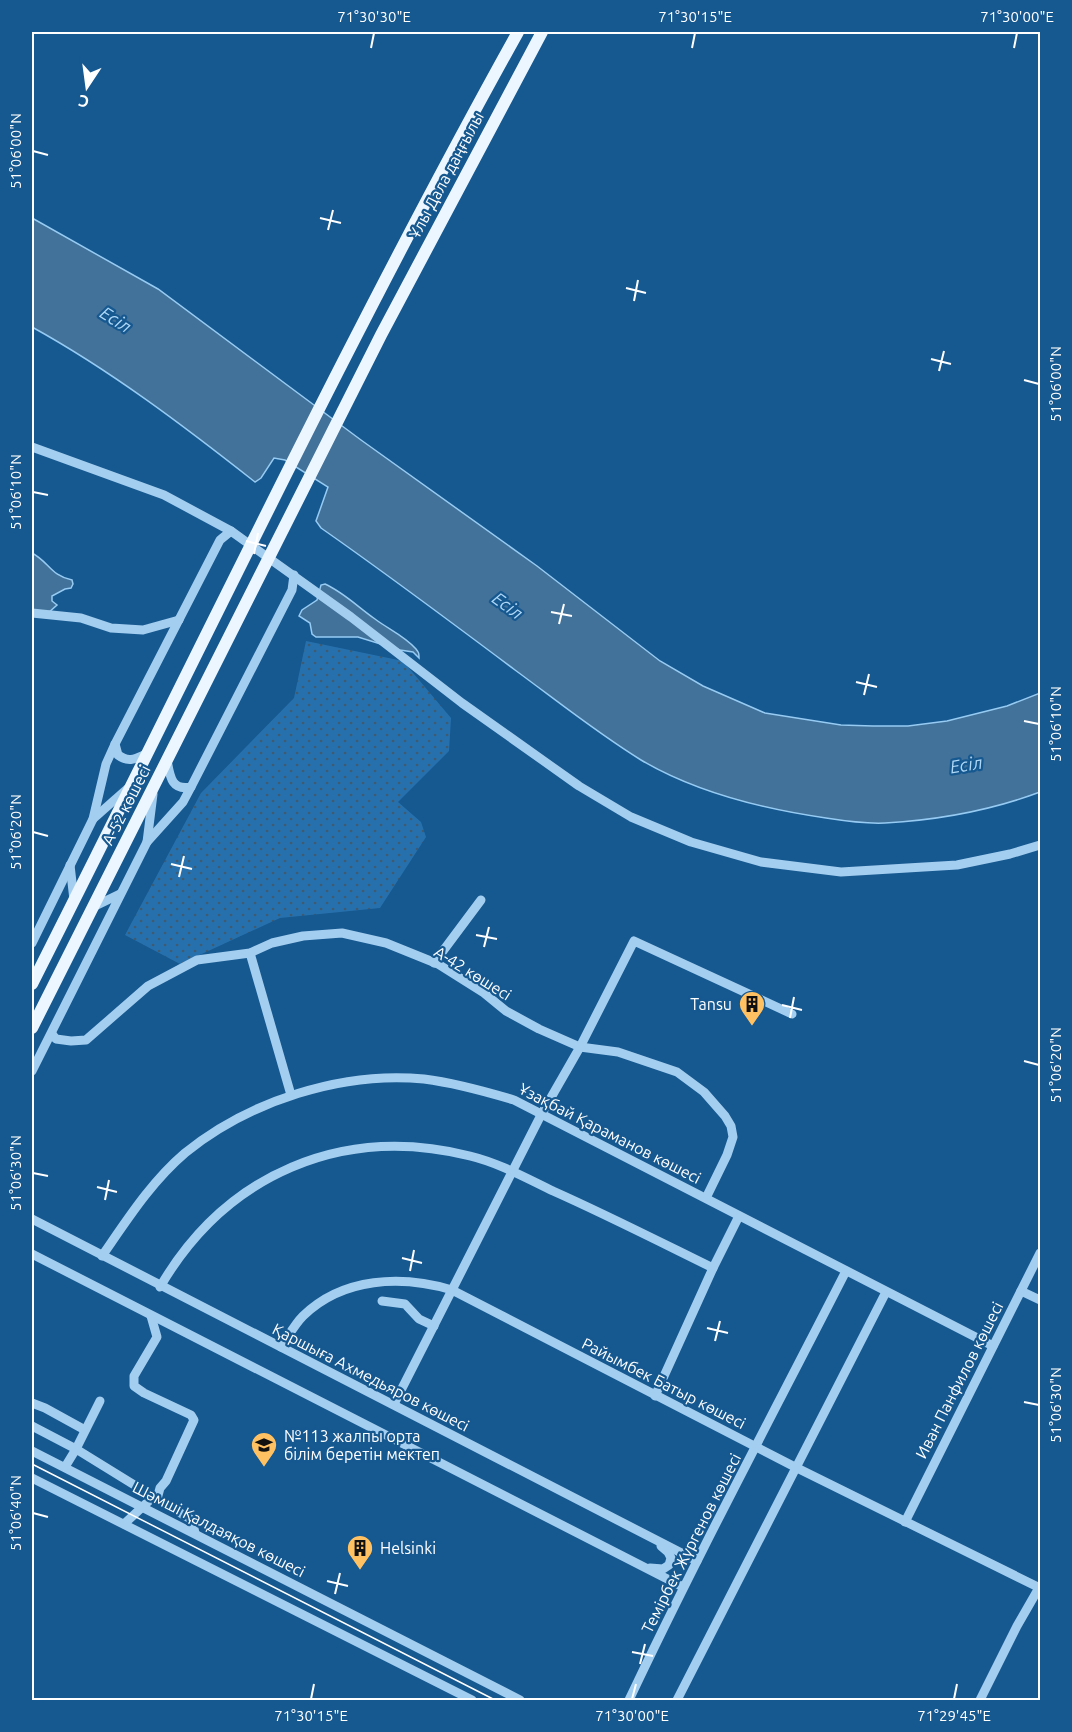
<svg xmlns="http://www.w3.org/2000/svg" width="1072" height="1732" viewBox="0 0 1072 1732" font-family="Ubuntu,sans-serif">
<style>
.garden{fill:url(#garden-dots)}
.water{fill:#427199;stroke:#96cbf3;stroke-width:1.5}
.lines{fill:none;stroke-linecap:round;stroke-linejoin:round}
.minor{stroke:#a3cef0;stroke-width:9}
.major{stroke:#ecf6ff;stroke-width:12}
.tram{stroke:#fff;stroke-width:1.5}
.ticks{fill:none;stroke:#fff;stroke-width:2}
.labels{text-anchor:middle;dominant-baseline:central;stroke-width:4.5;stroke-linejoin:round;paint-order:stroke}
.street-label{font-size:16px;fill:#fff;stroke:#165890}
.poi-label{font-size:16px;fill:#fff;stroke:#165890;text-anchor:start}
.water-label{font-size:18px;font-style:italic;fill:#afd8f7;stroke:#165890}
.neatline{fill:none;stroke:#fff;stroke-width:2}
.ticks-label{font-size:15px;text-anchor:middle;fill:#fff}
</style>
<defs>
<pattern id="garden-dots" width="8" height="8" patternUnits="userSpaceOnUse" patternTransform="scale(1.5)"><rect width="8" height="8" fill="#2671ad"/><path d="M2 2h.1M6 6h.1" fill="none" stroke="#3d5b73" stroke-width="1.8" stroke-linecap="round"/></pattern>
</defs>
<rect width="100%" height="100%" fill="#165890"/>
<!-- garden -->
<path class="garden" d="M306 641 403 661 451 718 449 751 398 802 421 822 426 837 380 908 280 918 180 964 125 935 201 793 294 698Z"/>
<!-- water -->
<g class="water">
<path d="M32 218 158 289 361 440 537 566 660 661 703 686 765 713 841 725 873 726H908L947 721 1007 706 1040 693V792C992 810 937 820 885 823 866 824 845 821 826 818 763 809 697 793 641 760 597 733 556 700 515 670 451 622 387 574 321 528L316 521 328 487 285 460 274 458 261 478 255 482C184 426 110 370 32 327Z"/>
<path d="M32 553C49 562 51 576 72 580L73 584 71 588 65 589 52 596V601L57 605 48 613 32 615Z"/>
<path d="M325 584C343 592 358 607 375 619 388 629 405 636 416 649 419 653 419 653 419 658L413 652 400 650 358 637H316L312 634 310 623 299 616 302 610 317 600 321 585Z"/>
</g>
<g class="lines">
<!-- minor -->
<g class="minor">
<path d="M32 447 164 495 231 531 351 617 462 703 579 786 631 817 691 842 761 862 841 872 957 865 1010 854 1040 845"/>
<path d="M32 613 81 618 111 628 143 630 179 620"/>
<path d="M115 744 118 755C129 763 135 759 146 754"/>
<path d="M167 760C170 776 171 791 191 787"/>
<path d="M93 819 127 789"/>
<path d="M147 842 153 794"/>
<path d="M70 865 74 900"/>
<path d="M93 907 120 894"/>
<path d="M32 943 93 819 106 764 115 744 220 540 231 531"/>
<path d="M250 953 291 1095"/>
<path d="M434 963 481 900"/>
<path d="M52 1034 56 1039 71 1041 86 1040 148 986 197 960 250 953 272 943 303 936 342 933 386 943 438 964 484 993 506 1011 539 1029 580 1047 618 1052 677 1072 704 1092 725 1116 731 1126 733 1137 727 1155 706 1198"/>
<path d="M32 1071 147 842 183 802 191 787 292 590 294 575"/>
<path d="M32 1219 697 1561"/>
<path d="M32 1254 683 1587"/>
<path d="M102 1256C127 1220 151 1182 185 1153 249 1101 342 1071 424 1079 455 1083 484 1091 514 1100L993 1346"/>
<path d="M160 1287C226 1174 342 1124 470 1156 499 1163 526 1178 553 1191 607 1215 660 1242 713 1268"/>
<path d="M1021 1291 1040 1300"/>
<path d="M382 1301 405 1304 419 1319 434 1326"/>
<path d="M281 1347C288 1337 294 1325 303 1316 343 1277 402 1275 452 1290L795 1467 1040 1588"/>
<path d="M655 1396 713 1268 739 1216"/>
<path d="M32 1403 45 1408 85 1430"/>
<path d="M394 1404 541 1115 580 1047 634 941 792 1014"/>
<path d="M32 1426 76 1449 100 1401"/>
<path d="M32 1451 520 1700"/>
<path d="M65 1467 76 1449 157 1499 160 1488 166 1481 194 1420 191 1415 144 1393 134 1386V1376L157 1337 151 1316"/>
<path d="M32 1478 472 1700"/>
<path d="M905 1522 1040 1253"/>
<path d="M124 1524 151 1499H157L192 1520 195 1533"/>
<path d="M650 1568 663 1569 669 1565 671 1558 668 1552 661 1546"/>
<path d="M629 1700C697 1556 773 1414 846 1271"/>
<path d="M677 1700 886 1292"/>
<path d="M980 1700 1017 1626 1040 1586"/>
</g>
<!-- major -->
<g class="major">
<path d="M32 984C193 666 345 343 518 32"/>
<path d="M32 1028 381 335 542 32"/>
</g>
<!-- tram -->
<path class="tram" d="M32 1464 495 1700"/>
</g>
<!-- ticks -->
<path class="ticks" d="M371 48 374 33M692 48 695 33M1014 48 1017 33M33 151 48 155M320 218 341 223M328 230 333 210M626 288 646 293M634 301 638 280M931 359 951 364M939 371 944 351M1024 380 1039 384M33 492 48 495M246 541 266 546M254 554 258 533M551 612 572 616M559 624 564 604M856 682 877 687M864 695 869 674M1024 721 1039 724M33 832 48 836M171 864 192 869M179 877 184 856M476 935 497 939M484 947 489 927M782 1005 802 1010M790 1018 794 997M1024 1061 1039 1065M33 1173 48 1176M97 1187 117 1192M105 1200 109 1180M402 1258 422 1263M410 1271 414 1250M707 1328 728 1333M715 1341 720 1321M1024 1402 1039 1405M33 1513 48 1517M327 1581 348 1586M335 1594 340 1573M632 1652 653 1656M640 1664 645 1644M311 1699 314 1684M632 1699 636 1684M954 1699 957 1684"/>
<!-- icons -->
<defs>
<g id="building-pin" transform="scale(1.35)"><path d="M0 17L-7.5 6A9.5 9.5 0 1 1 7.5 6Z" fill="#ffc162" stroke="#165890"/><path d="M-4-6H4V6H1V3H-1V6H-4ZM-2.5-4.3h1.7v1.8h-1.7ZM.8-4.3h1.7v1.8H.8ZM-2.5-1h1.7V.8h-1.7ZM.8-1h1.7V.8H.8Z" fill="#111"/></g>
<g id="school-pin" transform="scale(1.35)"><path d="M0 17L-7.5 6A9.5 9.5 0 1 1 7.5 6Z" fill="#ffc162" stroke="#165890"/><path d="M0-5L7-2L0 1L-7-2ZM-4 1L0 2.5L4 1V4Q0 6-4 4Z" fill="#111"/></g>
</defs>
<g fill-rule="evenodd">
<use href="#building-pin" x="752" y="1004"/>
<use href="#school-pin" x="264" y="1445"/>
<use href="#building-pin" x="360" y="1548"/>
</g>
<g class="labels">
<!-- street labels -->
<g class="street-label">
<text transform="translate(446 175) rotate(-62)">Ұлы Дала даңғылы</text>
<text transform="translate(126 805) rotate(-63)">А-52 көшесі</text>
<text transform="translate(473 973) rotate(32)">А-42 көшесі</text>
<text transform="translate(610 1133) rotate(27)">Ұзақбай Қараманов көшесі</text>
<text transform="translate(371 1377) rotate(27)">Қаршыға Ахмедьяров көшесі</text>
<text transform="translate(959 1380) rotate(-63)">Иван Панфилов көшесі</text>
<text transform="translate(664 1383) rotate(27)">Райымбек Батыр көшесі</text>
<text transform="translate(219 1529) rotate(27)">Шәмші Қалдаяқов көшесі</text>
<text transform="translate(691 1543) rotate(-63)">Темірбек Жүргенов көшесі</text>
</g>
<!-- poi labels -->
<g class="poi-label">
<text x="732" y="1004" text-anchor="end">Tansu</text>
<text x="284" y="1436">№113 жалпы орта<tspan x="284" dy="18">білім беретін мектеп</tspan></text>
<text x="380" y="1548">Helsinki</text>
</g>
<!-- water labels -->
<g class="water-label">
<text transform="translate(116 319) rotate(32)">Есіл</text>
<text transform="translate(508 605) rotate(36)">Есіл</text>
<text transform="translate(966 764) rotate(-9)">Есіл</text>
</g>
</g>
<!-- border -->
<rect width="1072" height="1732" fill="none" stroke="#165890" stroke-width="66"/>
<!-- north arrow -->
<g transform="translate(87 87) rotate(193)" stroke="#165890" stroke-width="4.5" paint-order="stroke">
<path d="M0-4.5L10 22L0 15L-10 22Z" fill="#ffffff"/>
<text y="-9" font-size="16" font-weight="bold" text-anchor="middle" fill="#ffffff">С</text>
</g>
<rect x="33" y="33" width="1006" height="1666" class="neatline"/>
<g class="ticks-label">
<text x="374" y="22">71°30'30"E</text>
<text x="695" y="22">71°30'15"E</text>
<text x="1017" y="22">71°30'00"E</text>
<text transform="translate(16 151) rotate(-90)" y="5">51°06'00"N</text>
<text transform="translate(1056 384) rotate(-90)" y="5">51°06'00"N</text>
<text transform="translate(16 492) rotate(-90)" y="5">51°06'10"N</text>
<text transform="translate(1056 724) rotate(-90)" y="5">51°06'10"N</text>
<text transform="translate(16 832) rotate(-90)" y="5">51°06'20"N</text>
<text transform="translate(1056 1065) rotate(-90)" y="5">51°06'20"N</text>
<text transform="translate(16 1173) rotate(-90)" y="5">51°06'30"N</text>
<text transform="translate(1056 1405) rotate(-90)" y="5">51°06'30"N</text>
<text transform="translate(16 1513) rotate(-90)" y="5">51°06'40"N</text>
<text x="311" y="1721">71°30'15"E</text>
<text x="632" y="1721">71°30'00"E</text>
<text x="954" y="1721">71°29'45"E</text>
</g>
</svg>
